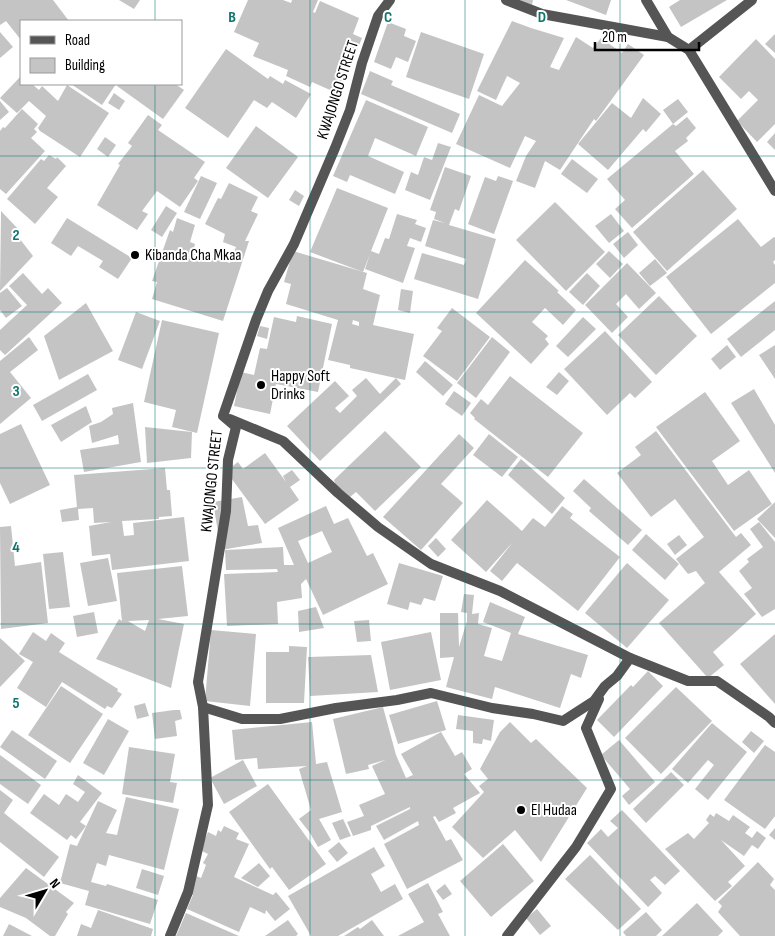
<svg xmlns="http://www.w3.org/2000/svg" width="775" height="936" viewBox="0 0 775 936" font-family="'Sofia Sans Condensed',sans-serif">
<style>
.building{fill:#c4c4c4;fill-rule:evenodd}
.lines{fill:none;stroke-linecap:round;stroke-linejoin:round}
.minor{stroke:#555;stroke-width:10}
.grid{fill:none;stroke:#0f766e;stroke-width:1;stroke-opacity:0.55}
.poi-dot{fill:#000;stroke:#fff;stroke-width:2}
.labels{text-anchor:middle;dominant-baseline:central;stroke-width:4;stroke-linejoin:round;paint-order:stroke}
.street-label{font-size:16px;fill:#000;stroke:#fff}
.poi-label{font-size:16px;fill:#000;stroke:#fff;text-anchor:start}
.grid-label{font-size:16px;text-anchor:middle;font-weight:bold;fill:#0f766e;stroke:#fff;stroke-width:4;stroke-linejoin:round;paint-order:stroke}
</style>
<rect width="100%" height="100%" fill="#fff"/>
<!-- building -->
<g class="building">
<path d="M0 0H53L69 21H21V40L6 21 0 25Z"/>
<path d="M119 0H140L134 9Z"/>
<path d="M248 0H283L291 3 292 0H318L313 12 315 13 320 1 359 18 353 34 362 38 339 94 312 82 310 87 286 76 288 70 253 56 259 43 234 32Z"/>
<path d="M520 0H533L532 5Z"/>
<path d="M566 0H611L606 15Z"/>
<path d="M680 0H727L681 27 669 7Z"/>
<path d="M512 21 531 28 564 38 550 67 559 70 576 37 593 48 601 38 622 53 628 44 644 55 596 121 594 119 560 170 545 161 535 188 516 181 526 156 536 141 525 136 510 168 456 144 479 95 502 106 520 83 507 76 496 100 477 91Z"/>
<path d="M388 22 406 29 404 36 416 41 408 62 396 57 391 69 374 62Z"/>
<path d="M0 32 13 47 0 58Z"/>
<path d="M421 32 484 54 469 99 406 77Z"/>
<path d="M775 34V53L765 44Z"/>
<path d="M756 39 775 59V124L757 142 737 121 758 100 749 91 741 99 719 77Z"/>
<path d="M226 49 268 79 270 76 283 84 285 80 311 94 296 118 272 102 267 108 254 100 228 138 185 108Z"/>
<path d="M370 71 393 81 391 85 460 114 452 133 361 94Z"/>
<path d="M21 76V84H32L39 90 42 86 58 101 67 85 109 113 80 157 40 131 38 128 46 116 29 101 17 113 0 98Z"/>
<path d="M71 84H116L102 105Z"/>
<path d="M119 84H175L184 90 163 119 117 86Z"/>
<path d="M114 93 125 101 119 110 108 103Z"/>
<path d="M643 98 661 114 646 132 643 129 608 170 578 144 612 103 631 118Z"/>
<path d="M678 99 688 112 673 124 663 110Z"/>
<path d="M366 100 428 127 416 156 375 138 368 156 404 172 395 194 350 175 347 182 333 176Z"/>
<path d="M0 101 9 112 0 120Z"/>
<path d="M22 109 38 124 34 129 37 132 31 138 45 151 6 194 0 189V131L3 127 5 128Z"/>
<path d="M148 115 162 125 158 130 205 162 194 178 198 181 180 207 157 191 142 211 148 214 137 230 97 205 120 165 118 164 132 146 128 143Z"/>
<path d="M687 117 696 128 686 138 688 141 675 151 694 174 632 228 615 209 625 200 607 179 673 124 676 126Z"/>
<path d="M256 126 298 157 268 198 226 168Z"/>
<path d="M775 133V150L767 142Z"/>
<path d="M105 137 116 145 108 157 97 149Z"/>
<path d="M438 143 451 147 430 200 405 190 411 172 418 175 424 157 432 160Z"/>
<path d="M49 155 56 159 57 157 66 166 47 188 58 197 35 224 7 199 41 159 44 161Z"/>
<path d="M572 159 598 179 587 193 561 174Z"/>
<path d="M445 167 471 176 459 211 455 209 449 225 496 239 478 299 414 279 422 253 464 265 466 259 425 246 433 220 445 223 434 219 436 212 430 210Z"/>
<path d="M703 170 737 209 667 271 633 232Z"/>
<path d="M201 176 217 183 200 219 184 212Z"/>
<path d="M498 176 513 181 494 234 468 224 485 177 496 181Z"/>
<path d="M229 183 258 197 251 211 258 214 245 241H249L223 321 152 299 157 282 152 281 170 230 173 232 177 218 195 225 190 242 195 244 193 252 230 263 236 247 223 242 225 234 205 224 218 198 221 199Z"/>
<path d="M337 188 388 208 371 251 379 254 385 238 389 239 397 214 417 220 415 224 426 228 421 242 410 238 407 246 415 248 403 283 365 269 370 254 363 272 310 252Z"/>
<path d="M295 190 304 196 299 206 289 200Z"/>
<path d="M555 202 605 252 566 291 516 240Z"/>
<path d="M166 206 177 213 162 237 151 230Z"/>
<path d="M1 211 19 230 16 234 33 256 0 291Z"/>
<path d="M611 214 624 231 609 243 595 226Z"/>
<path d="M67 218 132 258 118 279 99 267 103 261 78 246 71 256 51 243Z"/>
<path d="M738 219 761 247 774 237 775 238V260L773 262 775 265V283L711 334 666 277Z"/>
<path d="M628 232 638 245 624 258 613 244Z"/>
<path d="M293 251 367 273 363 289 380 295 373 325 414 334 405 380 350 368V365L328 360 338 320 286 304 291 284 284 282ZM353 320 359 322V326L352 324Z"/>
<path d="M609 251 623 264 610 278 596 264Z"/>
<path d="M655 259 667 273 650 286 639 273Z"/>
<path d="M525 260 559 291 557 292 576 310 563 325 545 308 532 322 548 336 545 339 549 344 531 364 476 313Z"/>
<path d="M627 263 656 293 639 309 626 294 616 304 628 317 612 333 585 305Z"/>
<path d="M23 273 42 294 48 288 62 303 5 355 0 350V330L27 305 9 286Z"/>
<path d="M587 273 600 286 583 305 569 292Z"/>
<path d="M7 288 22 306 6 318 0 310V293Z"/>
<path d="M401 289 413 291 410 313 398 310Z"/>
<path d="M659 296 697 336 656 375 618 335Z"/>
<path d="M775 301V330L741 357 727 339Z"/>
<path d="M86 303 113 351 59 380 44 336Z"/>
<path d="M452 308 490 337 457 381 423 356 442 331 437 328Z"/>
<path d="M136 312 160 321 142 369 118 360Z"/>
<path d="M297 316 332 324 318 392 276 384 270 414 234 406 241 372 254 375 260 348 267 349 274 317 296 322Z"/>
<path d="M583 317 596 329 568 357 556 346Z"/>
<path d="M162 320 219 333 197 433 172 427 176 410 144 402Z"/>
<path d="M260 326 269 328 267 339 257 336Z"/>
<path d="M605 331 652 382 635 398 630 393 607 415 564 369Z"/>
<path d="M29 337 38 350 10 372 31 398 0 424V361Z"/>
<path d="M492 337 510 352 476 398 457 383Z"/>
<path d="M727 345 736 357 720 370 711 359Z"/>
<path d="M775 345V379L759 355Z"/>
<path d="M425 361 453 385 443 396 416 372Z"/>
<path d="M559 372 569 381 557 395 546 387Z"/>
<path d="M88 374 97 390 42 421 33 405Z"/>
<path d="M510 376 583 433 548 477 474 419 475 418 470 413 481 399 488 405Z"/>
<path d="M366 378 380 394 396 378 401 384 320 461 287 426 335 381 349 396 335 408 340 413 357 396 352 390Z"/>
<path d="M754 389 775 425V473L731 403Z"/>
<path d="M454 391 471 403 462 416 445 404Z"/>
<path d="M705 392 740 441 712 461 728 485 749 470 772 504 734 531 656 427Z"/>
<path d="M133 403 141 462 84 472 80 450 119 444 118 435 92 443 89 426 101 422 113 414 112 408Z"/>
<path d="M86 406 92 422 61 442 51 425Z"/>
<path d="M21 424 50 485 10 504 0 483V434Z"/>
<path d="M145 427 192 432 191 458 147 463Z"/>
<path d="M385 431 421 467 375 511 356 492 350 497 338 493 334 480Z"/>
<path d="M656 431 736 537 741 533 751 545 719 572 756 614 713 652 724 665 708 678 659 623 705 583 696 571 688 574 676 559 704 537 675 499 651 517 617 473 641 455 635 447Z"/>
<path d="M459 434 474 448 441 484 463 503 421 550 383 517Z"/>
<path d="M489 434 518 457 502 477 473 455Z"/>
<path d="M265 453 286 482 283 476 292 470 300 480 290 487 299 500 265 524 226 471 238 462 243 469Z"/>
<path d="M521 459 565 498 552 514 508 475Z"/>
<path d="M165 468 167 490H170L172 516 159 517V519L122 521 124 536 134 535 133 523 184 517 189 561 112 570 110 554 92 556 89 526 111 522 94 523 93 508 78 509 79 520 62 522 60 510 77 507 74 475Z"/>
<path d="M584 479 642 530 628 545 589 511 591 508 573 491Z"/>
<path d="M242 497 248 526 258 525 262 543 221 550 213 502Z"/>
<path d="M487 500 522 531 533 518 545 527 562 506 573 514 570 518 620 557 578 611 517 563 502 581 490 571 513 542 486 572 451 540Z"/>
<path d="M775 502V538L757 519Z"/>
<path d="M326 506 334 524 348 518 367 556 373 553 388 584 323 615 306 579 301 584 302 598 277 602 278 624 227 626 224 574 278 572 277 569 226 570 225 550 283 547 284 565H294L278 528ZM322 531 332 552 308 563 298 541Z"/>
<path d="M759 522 775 542V609L762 617 744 594 752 588 739 571 749 562 747 559 763 547 750 529Z"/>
<path d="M11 526 15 566 41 562 48 623 1 629 0 527Z"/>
<path d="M646 534 679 564 665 580 632 550Z"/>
<path d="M679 535 687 545 675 555 667 544Z"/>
<path d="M436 538 446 549 438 557 428 546Z"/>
<path d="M63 552 70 607 49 609 43 554Z"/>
<path d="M108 558 117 601 88 606 80 563Z"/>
<path d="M399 563 443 576 435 601 424 598 421 605 410 602 408 610 387 604Z"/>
<path d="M627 563 669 600 627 648 585 613Z"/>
<path d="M182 566 188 616 158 619 184 624 171 688 96 659 119 619 122 621 117 573ZM149 620 145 631 128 621Z"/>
<path d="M464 594 474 595 472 614 479 613 478 624 492 628 484 656 502 661 511 633 483 622 490 602 525 617 518 634 588 655 581 678 571 674 560 708 495 687 492 699 446 687 454 657 440 658V613H458L459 647 467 621V613L461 612Z"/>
<path d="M316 607 324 628 299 632 298 611Z"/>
<path d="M94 612 98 633 77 637 73 616Z"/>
<path d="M369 620 371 641 357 642 354 621Z"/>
<path d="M211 630 256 634 250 706 205 701Z"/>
<path d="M33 632 46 641 51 633 65 643 59 652 118 689 117 691 122 694 112 708 107 706 105 709 62 682 46 707 17 688 33 662 19 654Z"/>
<path d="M431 632 441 680 390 690 381 642Z"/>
<path d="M775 634V704L740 664Z"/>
<path d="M0 638 25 661 0 687Z"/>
<path d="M289 646 307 647 304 703H266V652H289Z"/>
<path d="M371 655 378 692 310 696 308 657Z"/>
<path d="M648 671 663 686 614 737 597 720 631 685 633 687Z"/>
<path d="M61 686 103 714 70 763 28 735Z"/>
<path d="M676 687 712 721 661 774 625 738Z"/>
<path d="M437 701 446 730 398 744 389 715Z"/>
<path d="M145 703 149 716 137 719 134 706Z"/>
<path d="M383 707 396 755 406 778 413 775 401 754 441 732 455 756 462 752 472 769 464 774 480 793 453 808 456 813 439 822 435 816 433 817 446 841 451 839 463 860 407 889 384 844 419 825 418 821 384 840 376 826 410 809V807L371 826V830L353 836 347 822 364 816 359 805 385 794 372 766 385 760 368 765 369 769 346 774 333 719Z"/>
<path d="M174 710H180L182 719 175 721 177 736 155 739 152 713Z"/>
<path d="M458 715 494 720 491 741 483 739 482 744 473 743V731L456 729Z"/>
<path d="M108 719 129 731 104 775 83 763Z"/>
<path d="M312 722 316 764 327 762 342 812 319 819 331 840 318 847 310 833 299 819 311 810 299 769 307 766 258 769 257 758 235 760 232 730Z"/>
<path d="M510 722 531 743 536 739 587 788 541 862 515 830 483 858 452 827 484 792 479 786 488 779 480 769 500 732Z"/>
<path d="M712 723 747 752 708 800 695 789 714 765 708 760 688 783 672 769Z"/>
<path d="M12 730 57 761 45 779 0 747Z"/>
<path d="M751 731 764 741 754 753 742 742Z"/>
<path d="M619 740 655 782 629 805 622 796 630 789 601 755Z"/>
<path d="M765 745 775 752V816L765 829 724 800Z"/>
<path d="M129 747 175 754 170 782 177 783 173 803 122 794Z"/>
<path d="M0 755 41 785 28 804 0 784Z"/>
<path d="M243 760 257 786 224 804 210 778Z"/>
<path d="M671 772 684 785 646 823 633 809Z"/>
<path d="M78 775 102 793 80 822 86 826 76 839 71 835 67 840 30 813 44 794 59 805 66 794 78 802 85 792 73 784Z"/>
<path d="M268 784 326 864 289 890 272 867 270 869 229 812Z"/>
<path d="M0 790 13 800 4 813 59 857 44 877 0 842Z"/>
<path d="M126 797 179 809 164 870 109 855 106 866 97 863 91 882 106 886 107 884 158 900 150 924 85 905 89 891 60 883 70 844 77 846 98 801 117 810 106 833 117 835Z"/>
<path d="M622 810 680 871 665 885 655 876 650 880 662 893 648 907 587 843 601 829 608 837 618 828 610 821Z"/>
<path d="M716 813 729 821 733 815 750 827 745 833 752 838 757 831 766 838 758 849 752 845 744 856 721 840 745 866 728 882 732 886 715 901 665 849 688 833 694 839 709 823 706 820 710 814 714 817Z"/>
<path d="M343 819 351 836 340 840 332 823Z"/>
<path d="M224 826 239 833 236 839 249 844 234 877 273 895 276 892 290 909 275 921 266 910 265 914 250 907 239 932 187 909 193 895 187 892 194 875 201 878 206 865 203 863 208 854 200 850 208 832 216 836 218 830 221 832Z"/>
<path d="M775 828V840L769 835Z"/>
<path d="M339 842 348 853 337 862 328 851Z"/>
<path d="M503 844 534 881 491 917 460 881Z"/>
<path d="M374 847 385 866 371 874 381 892 395 884 403 899 338 936H311L288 896Z"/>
<path d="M590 855 641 909 618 930 565 879Z"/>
<path d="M758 862 774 879 770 885 775 890V936H740L718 912 722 906 718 902Z"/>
<path d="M259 863 270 876 258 887 241 878Z"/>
<path d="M26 868 74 903 66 912 68 914 55 936H50L26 918 0 907V898Z"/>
<path d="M142 869 164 876 158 895 136 888Z"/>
<path d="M428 883 443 912 438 914 450 936H398L424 922 408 894Z"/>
<path d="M445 884 452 894 443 900 436 891Z"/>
<path d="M697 903 723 931 718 936H662Z"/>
<path d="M537 909 551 926 540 935 526 918Z"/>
<path d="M98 910 153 929 151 936H77L81 924 91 928Z"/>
<path d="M646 912 662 930 656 936H626L623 932Z"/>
<path d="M186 913 239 936H176Z"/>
<path d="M288 920 298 934 296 936H265Z"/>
<path d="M372 920 384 936H344L358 927 360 929Z"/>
<path d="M9 924 32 936H3Z"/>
</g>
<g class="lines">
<!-- minor -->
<g class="minor">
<path d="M506 0 542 14 668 37"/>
<path d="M646 0 668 37 689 50 775 191"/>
<path d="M689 50 752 0"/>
<path d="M230 419 283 441 338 493 378 527 431 564 500 591 630 658 688 681H717L769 717 775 723"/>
<path d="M203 707 242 719H280L336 708 397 700 431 693 492 708 533 714 563 721 594 701 605 686 617 676 630 658"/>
<path d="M170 936 188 892 208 805 203 707 198 682 226 511 228 460 236 427 223 416 256 320 268 291 294 244 335 148 350 110 362 63 378 16 390 0"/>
<path d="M507 936 576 847 611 789 586 728 599 699"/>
</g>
</g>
<!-- grid -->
<path class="grid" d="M155 0V21M310 0V936M465 0V936M620 0V936M155 84V936M0 156H775M0 312H775M0 468H775M0 624H775M0 780H775"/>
<!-- markers -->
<g class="poi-dot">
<circle cx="135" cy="255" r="5"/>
<circle cx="261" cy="385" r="5"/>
<circle cx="521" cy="810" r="5"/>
</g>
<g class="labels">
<!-- street labels -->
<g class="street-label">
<text transform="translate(338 90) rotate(-72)">KWAJONGO STREET</text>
<text transform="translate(212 481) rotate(-84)">KWAJONGO STREET</text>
</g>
<!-- poi labels -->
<g class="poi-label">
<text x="145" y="255">Kibanda Cha Mkaa</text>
<text x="271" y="376">Happy Soft<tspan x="271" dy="18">Drinks</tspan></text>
<text x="531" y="810">El Hudaa</text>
</g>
</g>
<g class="grid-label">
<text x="232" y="22">B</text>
<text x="388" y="22">C</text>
<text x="542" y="22">D</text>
<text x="16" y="240">2</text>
<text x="16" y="396">3</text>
<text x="16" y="552">4</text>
<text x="16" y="708">5</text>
</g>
<!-- legend -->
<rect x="20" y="20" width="162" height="65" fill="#ffffff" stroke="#999999"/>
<rect x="30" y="36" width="25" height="8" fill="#555555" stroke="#999999"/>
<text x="65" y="45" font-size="15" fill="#000000">Road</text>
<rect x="30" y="58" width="25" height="15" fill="#c4c4c4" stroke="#999999"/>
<text x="65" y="70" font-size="15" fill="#000000">Building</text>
<!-- north arrow -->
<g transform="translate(45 891) rotate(52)" stroke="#ffffff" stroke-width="4" paint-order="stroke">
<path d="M0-4L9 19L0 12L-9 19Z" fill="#000000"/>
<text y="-8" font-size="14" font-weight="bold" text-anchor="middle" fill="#000000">N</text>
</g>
<!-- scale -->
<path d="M595 42v8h104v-8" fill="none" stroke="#000000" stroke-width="2.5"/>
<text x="602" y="42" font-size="15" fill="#000000" stroke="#ffffff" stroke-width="4" paint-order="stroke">20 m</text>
</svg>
